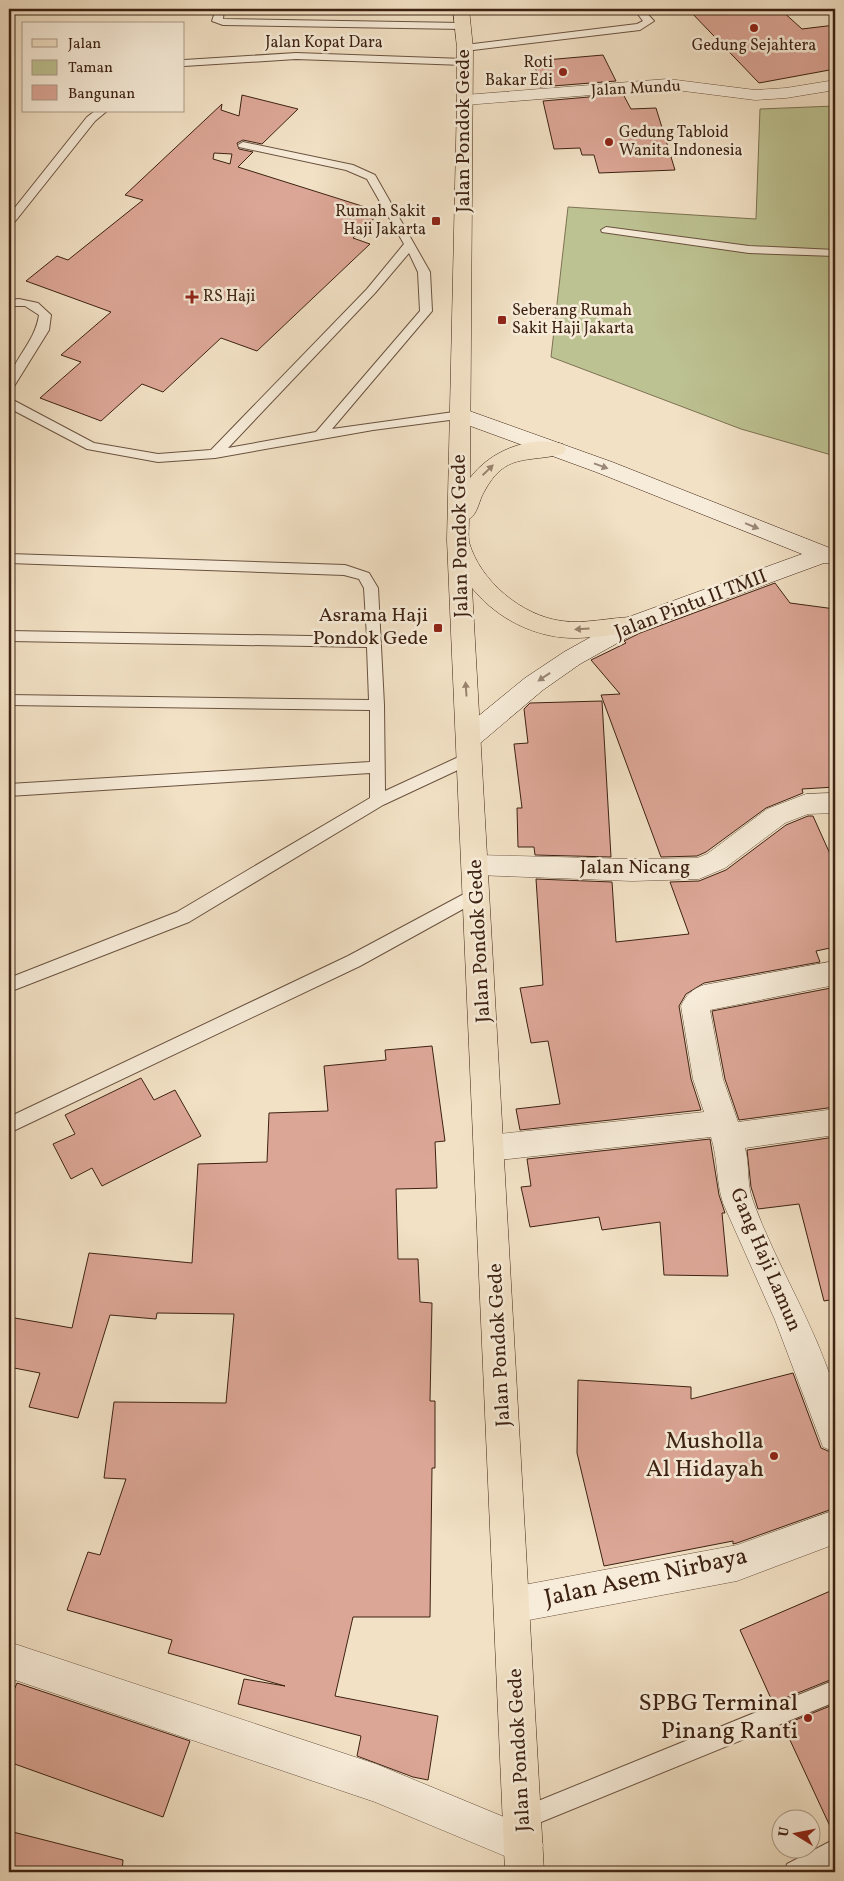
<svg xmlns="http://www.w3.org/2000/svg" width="844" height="1881" viewBox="0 0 844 1881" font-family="Vollkorn,serif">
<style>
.green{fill:#bdc292;stroke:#7d7252}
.building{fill:#dca696;stroke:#3d2212;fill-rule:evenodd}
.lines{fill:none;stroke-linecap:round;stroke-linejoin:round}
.lane-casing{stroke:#6a523f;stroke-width:2}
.street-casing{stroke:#6a523f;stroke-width:1}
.secondary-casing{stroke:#3d2212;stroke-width:1}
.primary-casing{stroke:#3d2212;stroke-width:1}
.lane{fill:#f7ecd9;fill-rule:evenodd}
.street{fill:#f7ecd9;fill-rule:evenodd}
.secondary{fill:#f7ecd9;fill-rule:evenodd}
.primary{fill:#f2e1c5;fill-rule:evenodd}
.oneway{fill:#9a8776}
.oneway2{fill:#98826c}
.poi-dot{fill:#8f2418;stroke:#f7ecd9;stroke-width:2}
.labels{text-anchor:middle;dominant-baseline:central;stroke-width:5;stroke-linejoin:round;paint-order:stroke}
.far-street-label{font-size:16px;fill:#3d2212;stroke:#f7ecd9}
.far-poi-label{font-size:16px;fill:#3d2212;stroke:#f7ecd9;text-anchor:start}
.street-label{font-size:20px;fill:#3d2212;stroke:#f7ecd9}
.poi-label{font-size:20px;fill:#3d2212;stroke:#f7ecd9;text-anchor:end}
.near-poi-label{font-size:24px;fill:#3d2212;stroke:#f7ecd9;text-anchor:end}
.near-street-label{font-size:24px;fill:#3d2212;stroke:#f7ecd9}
</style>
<rect width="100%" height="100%" fill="#f2e1c5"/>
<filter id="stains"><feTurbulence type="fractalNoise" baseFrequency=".004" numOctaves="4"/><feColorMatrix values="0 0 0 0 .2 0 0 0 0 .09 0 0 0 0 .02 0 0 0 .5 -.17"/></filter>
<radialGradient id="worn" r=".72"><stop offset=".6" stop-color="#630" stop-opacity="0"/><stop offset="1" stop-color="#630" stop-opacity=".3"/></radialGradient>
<!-- green -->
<path class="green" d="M835 106V456L741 429 551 357 568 207 756 219 760 109Z"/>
<!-- building -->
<g class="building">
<path d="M688 9H780L802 29 835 25V69L759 83Z"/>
<path d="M603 55 616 81 540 87 534 61Z"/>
<path d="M623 94 631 109 656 108 675 170 599 173 594 155H582L580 148 554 149 543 101Z"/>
<path d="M242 95 298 109 262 144 243 140 237 143 239 149 253 152 238 167 381 212 353 238 370 244 257 351 221 338 163 392 142 384 101 421 40 398 81 362 61 355 111 312 26 281 57 256 68 260 143 200 125 195 222 104 221 110 239 116ZM214 153 232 154 230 164 213 159Z"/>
<path d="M775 583 790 603 835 609V787L802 789 803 793 766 808 706 852 697 856 661 857 601 695 620 694 591 660 626 643 624 641 640 633Z"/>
<path d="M602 701 611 857 535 855 534 847H518L517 808H522L514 744 528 743 524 709 530 703Z"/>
<path d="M808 816H813L835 865V947L816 951 820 962 704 983 686 994 679 1006 691 1079 701 1110 520 1130 516 1109 560 1104 548 1041 531 1043 520 988 543 985 536 879 612 882 616 942 689 934 670 882 699 881 726 870 786 825Z"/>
<path d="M831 988 835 999V1107L739 1120 725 1079 712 1011Z"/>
<path d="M432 1046 445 1141 435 1142 437 1188 396 1189 398 1259H418L420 1302 432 1303 430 1401H435V1468H432L430 1617H353L335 1696 438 1716 428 1780 413 1777 357 1756 361 1736 238 1704 244 1679 285 1686 168 1653 172 1640 67 1610 88 1552 100 1555 126 1479 104 1478 114 1402 226 1403 234 1314 157 1313 156 1319 110 1315 78 1418 29 1407 40 1373 9 1367V1317L72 1328 89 1253 192 1263 198 1164 267 1162 269 1113 328 1111 324 1066 386 1060 385 1050Z"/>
<path d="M141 1078 154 1100 175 1090 201 1136 102 1186 92 1168 71 1179 53 1144 75 1134 65 1115Z"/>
<path d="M835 1137V1299L824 1301 799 1204 758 1209 751 1187 747 1150Z"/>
<path d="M710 1139 719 1195 725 1213H722L728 1276 664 1275 660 1222 602 1230 599 1217 530 1227 521 1187 531 1186 527 1159Z"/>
<path d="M793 1373 821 1448 835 1454V1508L737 1543 733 1544V1541L604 1566 577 1453 578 1380 691 1387V1399Z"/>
<path d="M835 1589V1678L773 1703 740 1630Z"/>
<path d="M17 1683 190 1741 163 1817 9 1762V1702Z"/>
<path d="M835 1704V1837L783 1725Z"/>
<path d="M9 1831 123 1860 122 1872H9Z"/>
</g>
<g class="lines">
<!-- lane casing -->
<g class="lane-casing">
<g id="lane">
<path d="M216 9H224L223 19 462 23 467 26 462 29 223 25 212 21Z"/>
<path d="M634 9H643L654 21 640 30 465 51 460 48 465 45 637 24 643 21Z"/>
<path d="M296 53 464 59 469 62 464 65 296 59 184 66V60Z"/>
<path d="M95 111H107L95 121 13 224 9 225V215L87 117Z"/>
<path d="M243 142 353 165 375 175 430 272 432 311 332 429 461 411 465 412 467 415 465 418 373 430 215 458 158 462 87 449 9 408V399L13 400 94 443 158 454 211 450 367 289 404 244 367 179 346 170 239 147 238 145ZM409 253 418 272 420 311 316 432 228 448 375 293Z"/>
<path d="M606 227 749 246 835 250V256L749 253 602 232 601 230Z"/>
<path d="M19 299 38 303 51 315 49 330 13 388 9 389C7 363 35 345 39 315L25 306H9V300Z"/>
<path d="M9 554 345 565 369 573 378 588 384 705 385 791 465 754H475L477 758 475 762 383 805 189 922 9 992V978L177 912 370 798V773L9 796V784L370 762V710L9 705V695L369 700 367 647 9 641V631L367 637 364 588 359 579 344 575 9 563Z"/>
<path d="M477 887 483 888 485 893 483 898 360 966 9 1133V1117L348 956Z"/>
<path d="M835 1680V1702L524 1829 516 1826 513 1818 516 1810Z"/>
<path d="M835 1839V1864L822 1872H784L787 1864Z"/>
</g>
</g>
<!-- street casing -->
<g class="street-casing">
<g id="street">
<path d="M668 79 755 90 786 88 835 80V90L786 98 755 100 668 89 465 105 459 104 457 100 459 96 465 95Z"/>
<path d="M835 793V813L808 814 785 823 725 868 699 879 632 881 476 875 467 872 463 865 467 858 476 855 632 859 697 858 707 854 767 809 806 794Z"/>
<path d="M835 961V985L710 1010 723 1079 738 1122 835 1109V1135L745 1148C750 1165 746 1183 753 1201 776 1265 815 1324 835 1391 839 1405 836 1436 835 1452L823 1447 775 1320 723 1203C716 1181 718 1159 711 1137L490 1161 479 1158 475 1148 479 1138 490 1135 704 1112 693 1079 681 1006C686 995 692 989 704 985Z"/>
<path d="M835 1510V1544L737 1581 513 1623 500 1618 495 1605 500 1592 513 1587 737 1545Z"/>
<path d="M9 1642 376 1764 538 1831 543 1845 538 1859 524 1864 375 1802 9 1678Z"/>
</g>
</g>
<!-- secondary casing -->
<g class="secondary-casing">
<path id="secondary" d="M461 408 612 462 835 550V563H824L639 631 580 664 543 690 478 745 469 747 460 745 457 738 460 731 525 678 564 652 623 619 802 554 596 472 454 420 451 415 454 410Z"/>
</g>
<!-- primary casing -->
<g class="primary-casing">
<path id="primary" d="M453 9H469L473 48 470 478C490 451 529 435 563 444L566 449 563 454C527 463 505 452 484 492 479 500 478 514 469 519 469 526 468 535 469 542 480 581 522 616 562 621 585 624 608 618 631 617L639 619 643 625 639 631 631 633C613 634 595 638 577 638 537 639 497 619 472 588L544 1872H505L447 540 457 100V48Z"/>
</g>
<!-- lane -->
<use href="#lane" class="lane"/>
<!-- street -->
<use href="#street" class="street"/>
<!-- secondary -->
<use href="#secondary" class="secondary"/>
<!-- primary -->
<use href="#primary" class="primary"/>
</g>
<!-- one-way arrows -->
<defs><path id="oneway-solid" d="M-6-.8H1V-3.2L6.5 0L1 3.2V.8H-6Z" transform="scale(1.25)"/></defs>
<g class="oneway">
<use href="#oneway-solid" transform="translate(601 466) rotate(20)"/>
<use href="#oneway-solid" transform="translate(752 526) rotate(22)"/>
<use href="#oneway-solid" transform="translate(544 677) rotate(146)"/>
</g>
<g class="oneway2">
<use href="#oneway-solid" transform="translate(488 470) rotate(-44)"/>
<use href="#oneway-solid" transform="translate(582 629) rotate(176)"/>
<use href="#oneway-solid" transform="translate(466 689) rotate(-94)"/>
</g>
<!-- markers -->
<g class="poi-dot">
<circle cx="754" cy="28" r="5"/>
<circle cx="563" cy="72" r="5"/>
<circle cx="609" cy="142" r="5"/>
<rect x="431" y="216" width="10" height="10" rx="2.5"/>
<path d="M189.5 289.5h5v5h5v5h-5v5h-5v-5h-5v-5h5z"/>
<rect x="497" y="315" width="10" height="10" rx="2.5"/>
<rect x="433" y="623" width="10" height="10" rx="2.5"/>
<circle cx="774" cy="1456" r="5"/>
<circle cx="808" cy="1718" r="5"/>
</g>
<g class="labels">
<!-- far-street labels -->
<g class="far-street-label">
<text x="324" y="43">Jalan Kopat Dara</text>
<text transform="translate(636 89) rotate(-3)">Jalan Mundu</text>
</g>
<!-- far-poi labels -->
<g class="far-poi-label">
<text x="754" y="46" text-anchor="middle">Gedung Sejahtera</text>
<text x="553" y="63" text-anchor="end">Roti<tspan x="553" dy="18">Bakar Edi</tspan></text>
<text x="619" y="133">Gedung Tabloid<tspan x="619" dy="18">Wanita Indonesia</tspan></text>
<text x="426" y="212" text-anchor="end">Rumah Sakit<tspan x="426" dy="18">Haji Jakarta</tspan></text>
<text x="203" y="297">RS Haji</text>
<text x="512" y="311">Seberang Rumah<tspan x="512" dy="18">Sakit Haji Jakarta</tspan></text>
</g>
<!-- street labels -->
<g class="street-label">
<text transform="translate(464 131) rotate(-90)">Jalan Pondok Gede</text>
<text transform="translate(461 536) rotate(-91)">Jalan Pondok Gede</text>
<text transform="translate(691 605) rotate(-21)">Jalan Pintu II TMII</text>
<text x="635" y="868">Jalan Nicang</text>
<text transform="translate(480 941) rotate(-93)">Jalan Pondok Gede</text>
<text transform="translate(765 1260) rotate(67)">Gang Haji Lamun</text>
<text transform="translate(500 1345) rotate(-93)">Jalan Pondok Gede</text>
<text transform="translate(520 1750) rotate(-93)">Jalan Pondok Gede</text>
</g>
<!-- poi labels -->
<g class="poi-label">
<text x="428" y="616">Asrama Haji<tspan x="428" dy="23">Pondok Gede</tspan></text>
</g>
<!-- near-poi labels -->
<g class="near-poi-label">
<text x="764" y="1442">Musholla<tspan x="764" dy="28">Al Hidayah</tspan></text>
<text x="798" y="1704">SPBG Terminal<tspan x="798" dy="28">Pinang Ranti</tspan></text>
</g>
<!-- near-street labels -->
<g class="near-street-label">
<text transform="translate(646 1578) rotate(-12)">Jalan Asem Nirbaya</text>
</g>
</g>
<!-- margin -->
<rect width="844" height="1881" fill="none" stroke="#f2e1c5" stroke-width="30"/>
<rect x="10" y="10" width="824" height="1861" fill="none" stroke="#3d2212" stroke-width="2.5"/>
<rect x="15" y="15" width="814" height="1851" fill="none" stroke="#3d2212"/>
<!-- legend -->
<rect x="22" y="22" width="162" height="90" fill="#f7ecd9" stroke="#ad9b89"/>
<rect x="32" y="39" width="25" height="8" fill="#f2e1c5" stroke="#ad9b89"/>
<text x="68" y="48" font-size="15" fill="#3d2212">Jalan</text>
<rect x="32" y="60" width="25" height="15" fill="#bdc292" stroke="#ad9b89"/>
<text x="68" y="72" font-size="15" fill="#3d2212">Taman</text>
<rect x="32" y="85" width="25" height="15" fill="#dca696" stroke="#ad9b89"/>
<text x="68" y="98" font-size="15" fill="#3d2212">Bangunan</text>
<!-- north arrow -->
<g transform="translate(796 1834) rotate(280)"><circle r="24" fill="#f7ecd9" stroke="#ad9b89"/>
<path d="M0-4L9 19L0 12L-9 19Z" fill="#8f2418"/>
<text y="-8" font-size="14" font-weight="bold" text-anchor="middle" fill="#3d2212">U</text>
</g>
<rect width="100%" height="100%" filter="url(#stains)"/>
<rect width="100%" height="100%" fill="url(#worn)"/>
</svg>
